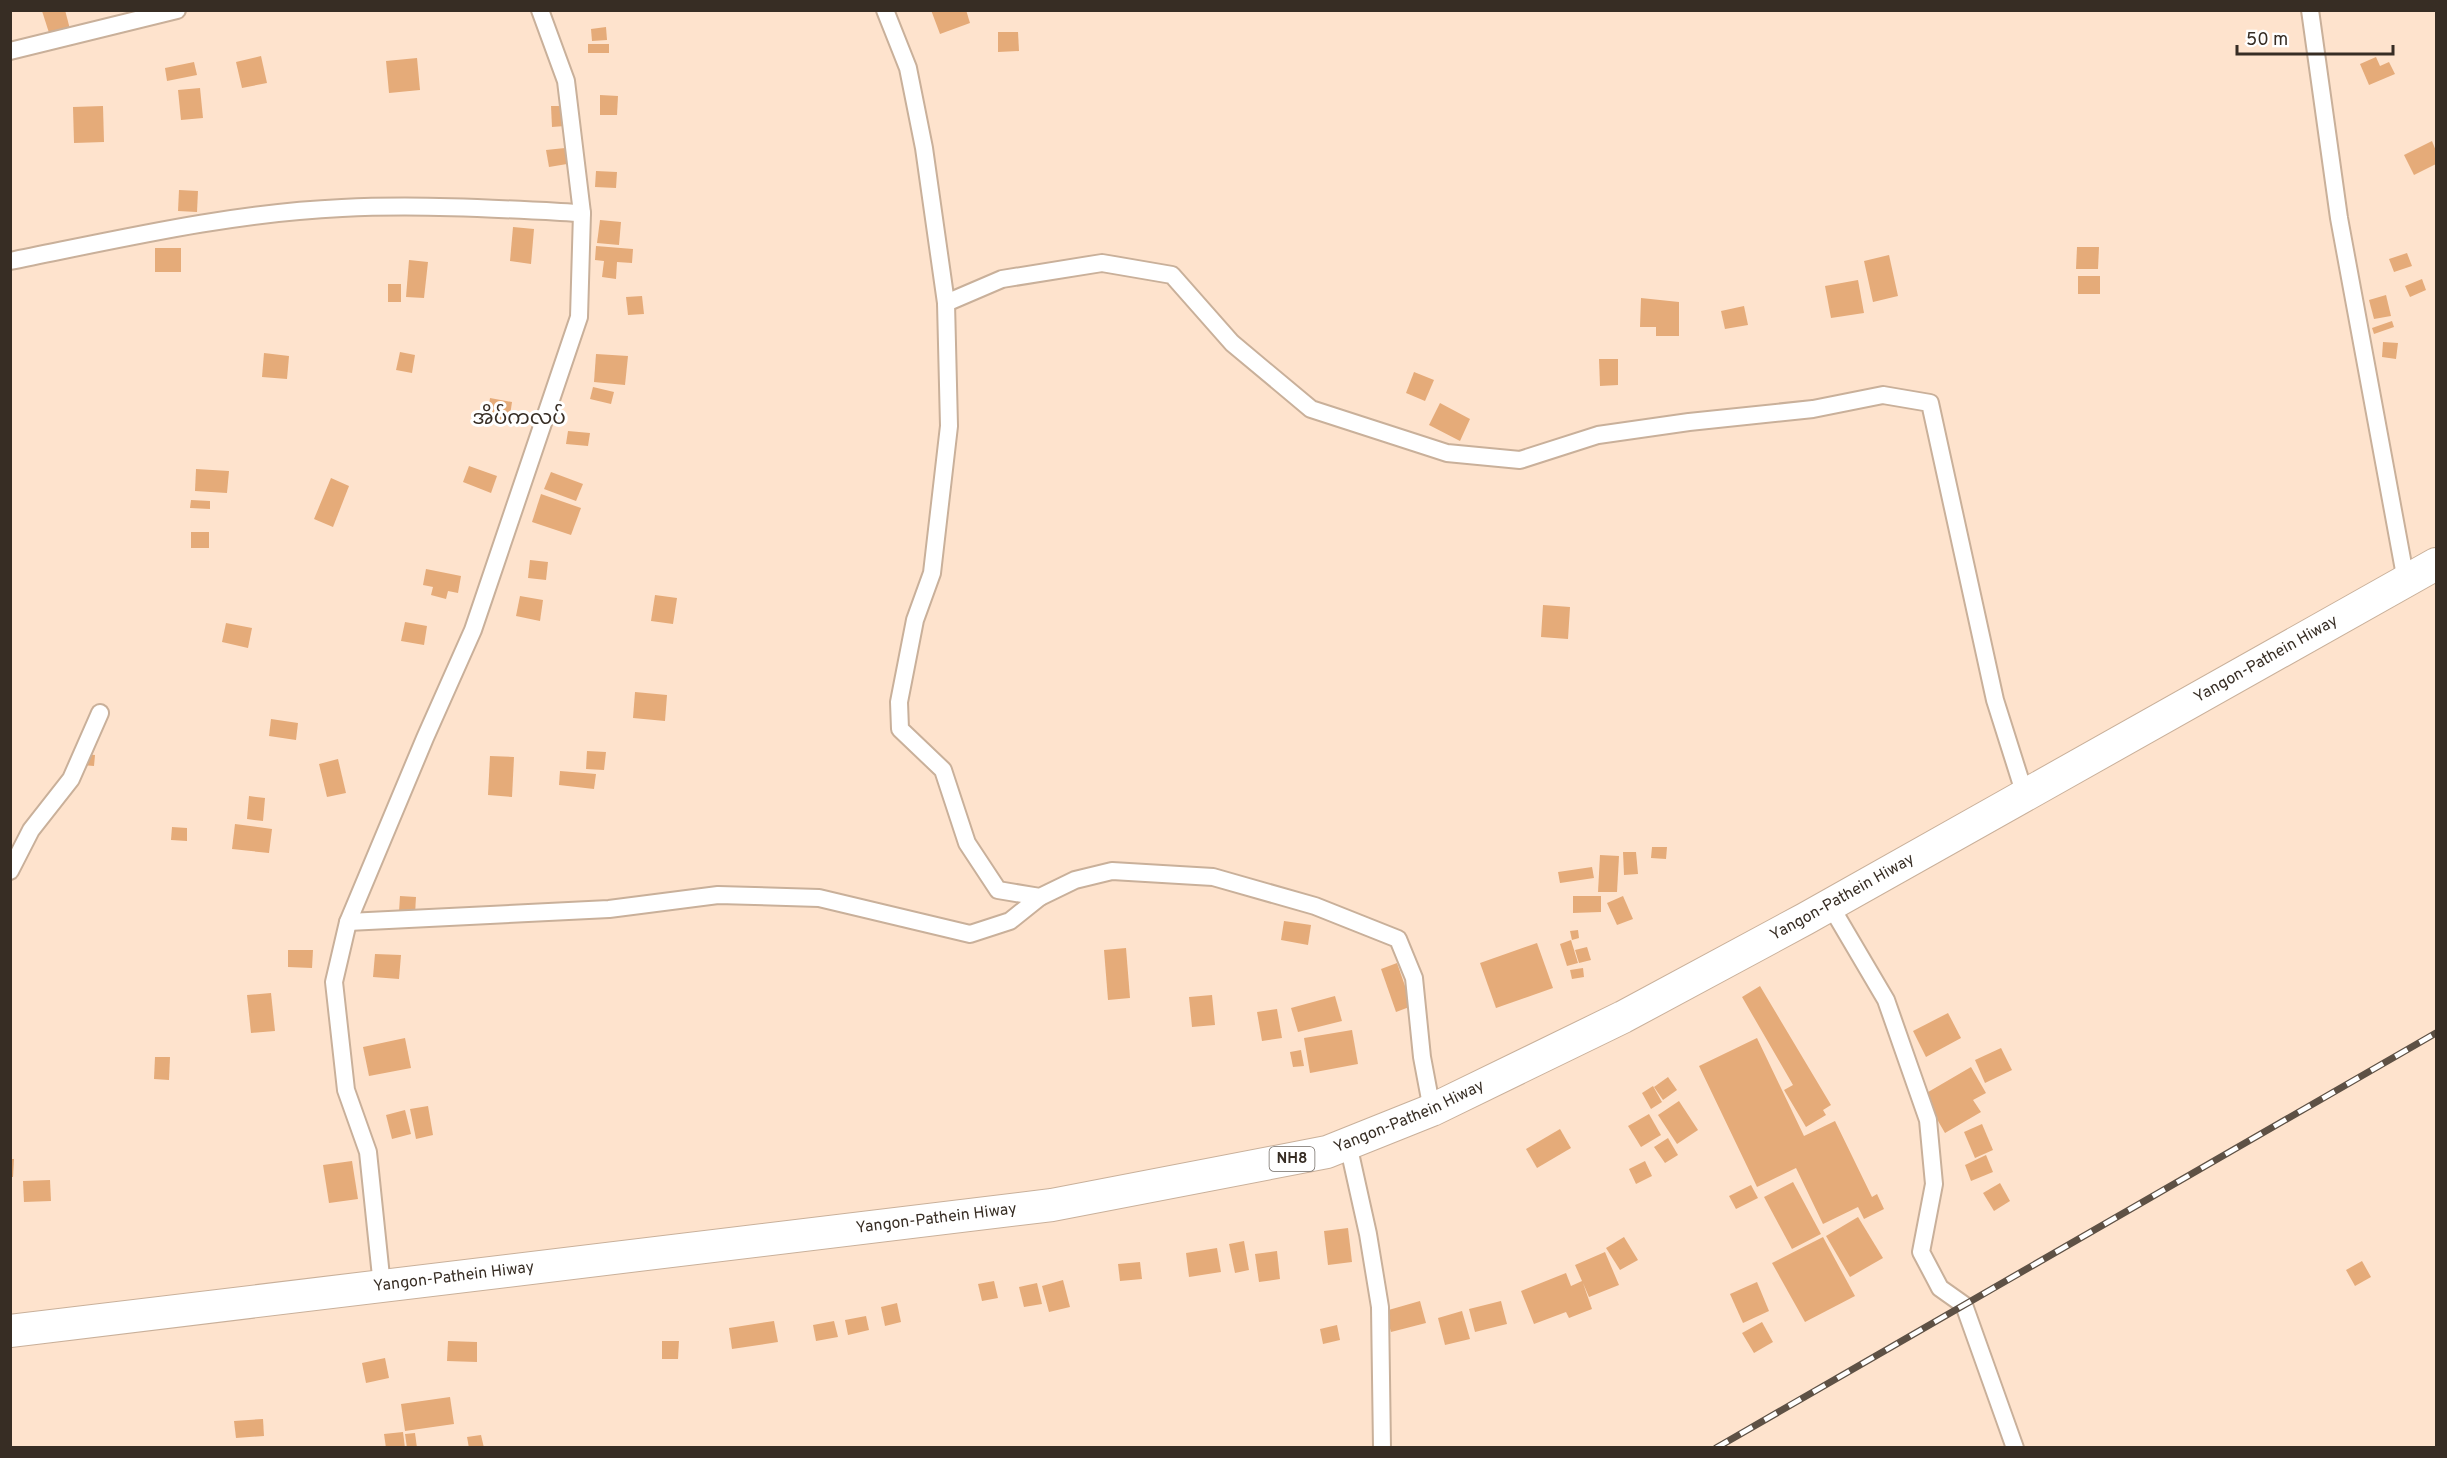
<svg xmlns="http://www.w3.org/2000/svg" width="2447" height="1458" viewBox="0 0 2447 1458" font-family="Overpass,'Noto Sans Myanmar',sans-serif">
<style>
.building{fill:#e5ab79}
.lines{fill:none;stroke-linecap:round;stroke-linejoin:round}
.street-casing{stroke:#c9b09a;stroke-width:20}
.highway-casing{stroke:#c9b09a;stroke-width:34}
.street{stroke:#fff;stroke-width:16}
.highway{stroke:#fff;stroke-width:32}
.rail-casing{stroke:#5e5145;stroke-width:7}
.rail{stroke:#fff;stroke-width:4.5;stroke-dasharray:14;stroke-linecap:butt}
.labels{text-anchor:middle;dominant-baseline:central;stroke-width:6;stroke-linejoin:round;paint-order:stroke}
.shield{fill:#fff;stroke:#736c66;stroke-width:1.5}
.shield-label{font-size:15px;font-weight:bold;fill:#372d24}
.street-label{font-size:16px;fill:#372d24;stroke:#fff}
.quarter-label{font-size:20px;fill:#372d24;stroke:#fff}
</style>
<rect width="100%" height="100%" fill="#fee3cd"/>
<!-- building -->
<g class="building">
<path d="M65 10 71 33 51 39 42 11Z"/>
<path d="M931 10H966L970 23 940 34Z"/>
<path d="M606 27 607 40 592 41 591 29Z"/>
<path d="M998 32H1018L1019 51 998 52Z"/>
<rect x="588" y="44" width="21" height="9"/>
<path d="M261 56 267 83 242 88 236 62Z"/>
<path d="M2376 57 2380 66 2389 62 2395 74 2369 85 2360 64Z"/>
<path d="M417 58 420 90 389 93 386 61Z"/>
<path d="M194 62 197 75 167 81 165 68Z"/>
<path d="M200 88 203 118 181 120 178 90Z"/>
<path d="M600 95 618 96 617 115H600Z"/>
<path d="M103 106 104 142 74 143 73 107Z"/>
<path d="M551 106H564L565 126 552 127Z"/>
<path d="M2432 141 2436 151V164L2414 175 2404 155Z"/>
<path d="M565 148 567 164 549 167 546 150Z"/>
<path d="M596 171 617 172 616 188 595 187Z"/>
<path d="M179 190 198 191 197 212 178 211Z"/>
<path d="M600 220 621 222 619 245 597 243Z"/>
<path d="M513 227 534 229 531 264 510 261Z"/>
<path d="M596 246 633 249 632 263 617 262 616 279 602 277 604 261 595 260Z"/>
<path d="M2077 247H2099L2098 269H2076Z"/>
<rect x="155" y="248" width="26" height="24"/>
<path d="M2407 253 2412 266 2394 272 2389 259Z"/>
<path d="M1889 255 1898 296 1873 302 1864 261Z"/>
<path d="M409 260 428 262 424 298 406 297Z"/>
<rect x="2078" y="276" width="22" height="18"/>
<path d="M2422 279 2426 290 2410 297 2405 286Z"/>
<path d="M1858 280 1864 313 1831 318 1825 286Z"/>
<rect x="388" y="284" width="13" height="18"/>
<path d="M2386 295 2391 316 2374 319 2369 300Z"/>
<path d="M642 296 644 314 628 315 626 297Z"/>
<path d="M1641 298 1679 302V336H1656V327H1640Z"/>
<path d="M1744 306 1748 325 1725 329 1721 311Z"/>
<path d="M2392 321 2394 327 2374 334 2372 328Z"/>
<path d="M2383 342 2398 343 2396 359 2382 357Z"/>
<path d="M400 352 415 355 412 373 396 370Z"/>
<path d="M264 353 289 356 287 379 262 377Z"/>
<path d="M596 354 628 356 625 385 594 382Z"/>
<path d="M1599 359H1618V385L1600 386Z"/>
<path d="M1414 372 1434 380 1425 401 1406 393Z"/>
<path d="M593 387 614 392 611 404 590 399Z"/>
<path d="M490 398 512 402 509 422 487 419Z"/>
<path d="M1440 403 1470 419 1460 441 1429 425Z"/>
<path d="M568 431 590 433 588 446 566 444Z"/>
<path d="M469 466 497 476 491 493 463 482Z"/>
<path d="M196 469 229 471 227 493 195 491Z"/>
<path d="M551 472 583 484 576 501 544 489Z"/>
<path d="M331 478 349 486 333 527 314 519Z"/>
<path d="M541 494 581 508 571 535 532 522Z"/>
<path d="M191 500 210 501V509L190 508Z"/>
<rect x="191" y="532" width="18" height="16"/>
<path d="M530 560 548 562 546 580 528 578Z"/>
<path d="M426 569 461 576 458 593 448 591 446 599 431 595 433 587 423 585Z"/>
<path d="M655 595 677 598 673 624 651 621Z"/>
<path d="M520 596 543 600 540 621 516 616Z"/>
<path d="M1543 605 1570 607 1568 639 1541 637Z"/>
<path d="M405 622 427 626 424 645 401 641Z"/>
<path d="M226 623 252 628 248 648 222 642Z"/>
<path d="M635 692 667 695 665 721 633 718Z"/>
<path d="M271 719 298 723 296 740 269 736Z"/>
<path d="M587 751 606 752 604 770 586 769Z"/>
<path d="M83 754 95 755 94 766 82 765Z"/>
<path d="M490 756 514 757 512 797 488 795Z"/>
<path d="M338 759 346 793 327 797 319 764Z"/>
<path d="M560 771 596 774 594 789 559 785Z"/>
<path d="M249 796 265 798 263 821 247 819Z"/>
<path d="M235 824 272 829 269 853 232 849Z"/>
<path d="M172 827 187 828V841L171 840Z"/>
<path d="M1652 847H1667L1666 859 1651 858Z"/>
<path d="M1623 852H1636L1638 874 1624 875Z"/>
<path d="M1600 855 1619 856 1617 892H1598Z"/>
<path d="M1592 867 1594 878 1560 883 1558 872Z"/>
<path d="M400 896 416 897 415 914 399 912Z"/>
<path d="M1573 896H1601V912L1573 913Z"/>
<path d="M1623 896 1633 919 1617 925 1607 903Z"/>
<path d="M1284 921 1311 925 1308 945 1281 940Z"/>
<path d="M1578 930 1579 938 1572 940 1570 931Z"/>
<path d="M1571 940 1578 963 1567 966 1560 944Z"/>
<path d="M1537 943 1553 988 1496 1008 1480 963Z"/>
<path d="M1587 947 1591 960 1579 963 1575 950Z"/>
<path d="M1126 948 1130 998 1108 1000 1104 950Z"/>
<path d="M288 950H313L312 968 288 967Z"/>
<path d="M375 954 401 955 399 979 373 977Z"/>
<path d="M1397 963 1412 1006 1396 1012 1381 969Z"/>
<path d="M1583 968 1584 977 1572 979 1570 970Z"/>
<path d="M1760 986 1831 1105 1823 1110 1826 1115 1806 1127 1784 1090 1793 1085 1742 997Z"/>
<path d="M271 993 275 1031 251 1033 247 995Z"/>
<path d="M1212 995 1215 1025 1192 1027 1189 997Z"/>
<path d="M1335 996 1342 1021 1298 1032 1291 1008Z"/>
<path d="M1277 1009 1282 1038 1262 1041 1257 1012Z"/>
<path d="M1948 1013 1961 1038 1926 1057 1913 1031Z"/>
<path d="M1352 1030 1358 1064 1310 1073 1304 1038Z"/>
<path d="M405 1038 411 1068 369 1076 363 1047Z"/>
<path d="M1757 1038 1804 1136 1835 1121 1872 1197 1877 1194 1884 1209 1864 1219 1858 1207 1823 1224 1796 1168 1757 1187 1699 1066Z"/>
<path d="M2001 1048 2012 1070 1985 1083 1975 1060Z"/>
<path d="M1301 1050 1304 1066 1293 1067 1290 1052Z"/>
<path d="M155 1057H170L169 1080 154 1079Z"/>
<path d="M1971 1067 1986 1093 1973 1100 1981 1112 1945 1133 1923 1095Z"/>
<path d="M1668 1077 1677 1090 1663 1100 1654 1087Z"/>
<path d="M1653 1086 1662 1102 1651 1109 1642 1093Z"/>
<path d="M1679 1101 1698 1130 1677 1144 1658 1115Z"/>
<path d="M428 1106 433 1135 416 1139 410 1109Z"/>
<path d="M405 1110 411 1134 392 1139 386 1115Z"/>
<path d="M1649 1114 1661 1135 1641 1147 1628 1126Z"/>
<path d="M1982 1124 1993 1150 1975 1158 1964 1132Z"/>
<path d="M1560 1129 1571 1148 1537 1168 1526 1149Z"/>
<path d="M1668 1138 1678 1155 1665 1163 1654 1147Z"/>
<path d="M1986 1155 1993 1172 1971 1181 1965 1165Z"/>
<path d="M10 1159H14L13 1177H10Z"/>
<path d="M352 1161 358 1199 329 1203 323 1165Z"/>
<path d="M1645 1161 1652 1176 1636 1184 1629 1169Z"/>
<path d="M50 1180 51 1201 24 1202 23 1181Z"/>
<path d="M1793 1182 1821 1234 1792 1249 1764 1197Z"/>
<path d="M2000 1183 2010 1201 1994 1211 1983 1193Z"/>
<path d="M1751 1185 1758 1198 1736 1209 1729 1196Z"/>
<path d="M1858 1217 1883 1258 1850 1277 1826 1236Z"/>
<path d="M1348 1228 1352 1262 1328 1265 1324 1231Z"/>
<path d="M1624 1237 1638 1260 1620 1270 1606 1248Z"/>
<path d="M1823 1237 1855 1296 1805 1322 1772 1263Z"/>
<path d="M1244 1241 1249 1270 1235 1273 1229 1244Z"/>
<path d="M1217 1248 1221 1272 1189 1277 1186 1253Z"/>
<path d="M1277 1251 1280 1279 1259 1282 1255 1254Z"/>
<path d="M1605 1252 1619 1285 1589 1297 1583 1283 1592 1309 1569 1318 1566 1312 1534 1324 1521 1291 1566 1273 1571 1286 1582 1281 1575 1265Z"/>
<path d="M2362 1261 2371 1277 2355 1286 2346 1270Z"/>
<path d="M1140 1262 1142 1279 1120 1281 1118 1264Z"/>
<path d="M1063 1280 1070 1307 1049 1312 1042 1286Z"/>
<path d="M994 1281 998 1298 982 1301 978 1284Z"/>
<path d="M1757 1282 1769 1311 1743 1323 1730 1294Z"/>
<path d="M1037 1283 1042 1304 1024 1307 1019 1287Z"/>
<path d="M1420 1301 1426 1323 1391 1332 1385 1311Z"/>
<path d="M1501 1301 1507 1324 1475 1332 1469 1309Z"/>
<path d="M897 1303 901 1322 885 1326 881 1307Z"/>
<path d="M1462 1311 1470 1339 1445 1345 1438 1318Z"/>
<path d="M866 1316 869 1330 848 1335 845 1320Z"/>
<path d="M774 1321 778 1342 732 1349 729 1328Z"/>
<path d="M834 1321 838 1337 816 1341 813 1325Z"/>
<path d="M1762 1322 1773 1342 1754 1353 1742 1333Z"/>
<path d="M1337 1325 1340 1340 1323 1344 1320 1329Z"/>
<path d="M448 1341 477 1342V1362L447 1361Z"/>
<path d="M662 1341H679L678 1359H662Z"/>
<path d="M385 1358 389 1378 366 1383 362 1363Z"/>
<path d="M450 1397 454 1424 405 1431 401 1404Z"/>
<path d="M263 1419 264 1436 236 1438 234 1421Z"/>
<path d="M403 1432 405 1448H386L384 1434Z"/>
<path d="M415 1433 417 1448H407L405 1434Z"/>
<path d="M481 1435 484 1448H469L467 1437Z"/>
</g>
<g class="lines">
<!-- street casing -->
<g class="street-casing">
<g id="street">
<path d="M885 10 908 68 924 148 946 303 949 426 932 573 915 620 899 702 900 729 943 770 967 843 998 890 1040 897 1075 880 1112 871 1213 877 1315 906 1398 939 1414 978 1422 1057 1432 1110"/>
<path d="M2310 10 2339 218 2406 581"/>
<path d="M10 51 177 10"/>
<path d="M10 261C120 239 230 213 342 208 422 204 503 209 582 213"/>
<path d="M946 303 1002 279 1102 263 1172 275 1232 343 1311 409 1447 453 1520 460 1598 435 1689 422 1813 409 1883 395 1930 403 1995 700 2025 795"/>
<path d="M10 871 31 830 71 779 100 713"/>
<path d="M1830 905 1886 1000 1928 1120 1934 1184 1921 1252 1940 1288 1964 1305 2015 1448"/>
<path d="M348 922 609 909 718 895 819 898 970 934 1010 921 1040 897"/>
<path d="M1348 1144 1368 1234 1380 1307 1382 1448"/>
<path d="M382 1286 368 1152 346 1090 334 982 348 922 425 738 473 630 579 317 582 213 566 81 540 10"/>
</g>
</g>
<!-- highway casing -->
<g class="highway-casing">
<g id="highway">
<path id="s1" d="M10 1331 1052 1205 1327 1152 1432 1110 1623 1017 1805 919 2436 564"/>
</g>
</g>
<!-- street -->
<use href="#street" class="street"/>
<!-- highway -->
<use href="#highway" class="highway"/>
<!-- rail casing -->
<g class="rail-casing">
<path id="rail" d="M1716 1448 2436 1033"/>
</g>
<!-- rail -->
<use href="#rail" class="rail"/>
</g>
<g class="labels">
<!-- shield labels -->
<rect class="shield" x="1269.5" y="1147" width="45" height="24" rx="4.5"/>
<g class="shield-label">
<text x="1292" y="1159">NH8</text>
</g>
<!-- street labels -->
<g class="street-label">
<text stroke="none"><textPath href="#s1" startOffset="2391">Yangon-Pathein Hiway</textPath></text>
<text stroke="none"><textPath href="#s1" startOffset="1905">Yangon-Pathein Hiway</textPath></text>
<text stroke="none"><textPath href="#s1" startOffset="1419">Yangon-Pathein Hiway</textPath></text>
<text stroke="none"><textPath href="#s1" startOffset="933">Yangon-Pathein Hiway</textPath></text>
<text stroke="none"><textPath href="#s1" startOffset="447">Yangon-Pathein Hiway</textPath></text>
</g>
<!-- quarter labels -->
<g class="quarter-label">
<text x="519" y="419">အိပ်ကလပ်</text>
</g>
</g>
<!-- border -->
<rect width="2447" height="1458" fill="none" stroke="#372d24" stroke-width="24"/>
<!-- scale -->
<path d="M2237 45v9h156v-9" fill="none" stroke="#372d24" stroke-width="3"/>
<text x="2246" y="45" font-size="18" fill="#372d24" stroke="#ffffff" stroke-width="4.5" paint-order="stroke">50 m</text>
</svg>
